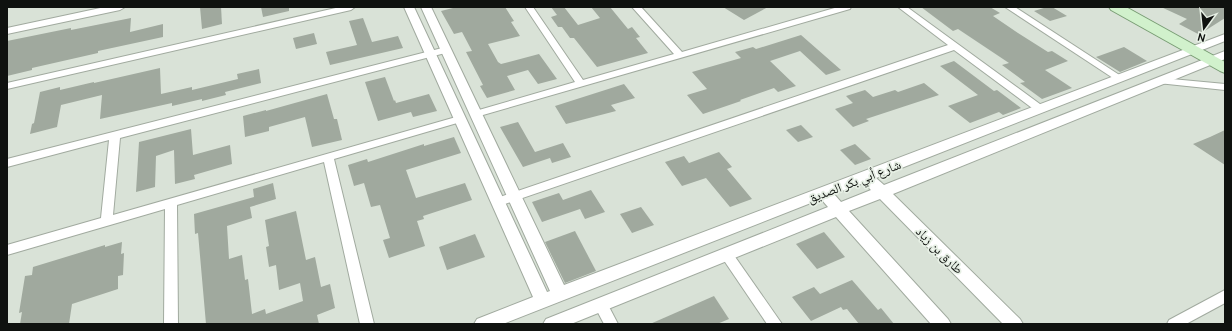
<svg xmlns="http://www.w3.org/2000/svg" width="1232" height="331" viewBox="0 0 1232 331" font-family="Cabin,'Noto Naskh Arabic',sans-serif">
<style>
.building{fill:#a0a99e}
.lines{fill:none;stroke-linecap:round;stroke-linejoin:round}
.minor-casing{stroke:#a1aa9f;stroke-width:2}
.tertiary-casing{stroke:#a1aa9f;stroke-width:2}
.primary-casing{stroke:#799d74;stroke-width:2}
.minor{fill:#fff;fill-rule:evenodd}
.tertiary{fill:#fff;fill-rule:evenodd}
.primary{fill:#d1f1cc;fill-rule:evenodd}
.labels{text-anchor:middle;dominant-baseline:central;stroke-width:3.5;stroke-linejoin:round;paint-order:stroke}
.street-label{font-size:13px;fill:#0f120f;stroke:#e6efe4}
</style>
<rect width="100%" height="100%" fill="#d9e2d7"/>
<!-- building -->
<g class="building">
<path d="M200 7H221L222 24 202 29Z"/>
<path d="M261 7H289V11L263 17Z"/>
<path d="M457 7H505L514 21 511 22 520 36 488 44 498 62 501 64 539 54 557 79 538 84 528 70 507 76 515 90 487 98 480 86 483 85 466 52 472 51 462 32 454 34 441 11Z"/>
<path d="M551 7H564L578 25 600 18 591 7H610L628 29 632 27 640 37 636 38 648 53 597 67 574 38H570L562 27H558L551 17 557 15Z"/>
<path d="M723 7H768L744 20Z"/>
<path d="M921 7H990L1000 13 993 16 1015 31 1048 52 1052 51 1068 61 1045 70 1072 88 1042 99 1020 83 1025 82 1002 65 1009 63 958 29 953 31Z"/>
<path d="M1047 7H1052L1067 16 1050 21 1034 11Z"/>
<path d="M1161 7H1225V18L1200 34H1198L1179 24 1187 19Z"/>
<path d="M131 18 130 32 163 24V37L98 51V53L32 68V70L7 76V41L71 28V30Z"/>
<path d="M363 18 372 42 398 36 403 48 330 65 326 52 357 45 349 21Z"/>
<path d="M314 33 317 44 296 49 293 38Z"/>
<path d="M801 35 841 70 826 75 800 51 770 61 796 86 778 92 774 88 740 100 741 101 703 114 687 95 707 89 692 72 741 58 735 52 753 47 756 49Z"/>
<path d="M1124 47 1147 61 1120 72 1096 57Z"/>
<path d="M954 61 994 91 997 90 1021 108 1003 115 999 112 970 123 948 106 978 95 940 66Z"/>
<path d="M160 68 161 94 192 87V90L238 79 237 74 259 69 261 83 225 92 226 95 202 101V99L172 106V103L100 119 102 95 61 105 57 127 30 134 32 124 34 123 40 92 60 87V90L94 82V83Z"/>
<path d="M385 77 394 101 395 100 396 103 429 94 437 111 413 117 411 112 378 121 365 82Z"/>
<path d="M924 83 939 95 866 119 869 121 853 127 835 109 853 103 846 96 865 90 873 97 895 90 898 92Z"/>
<path d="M624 84 635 98 611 105 616 111 566 124 555 106Z"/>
<path d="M327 94 334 119H337L342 140 312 147 305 117 269 127V131L245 137 243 116 266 110V111Z"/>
<path d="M518 122 535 152 563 143 571 157 552 163 550 158 523 167 500 127Z"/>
<path d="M801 125 813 137 798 142 786 130Z"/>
<path d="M191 129 193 155 230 145 232 164 194 175 195 179 175 184 174 150 156 156 155 187 136 192 139 142Z"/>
<path d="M1225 130V165L1193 144 1210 137Z"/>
<path d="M454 137 461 153 406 170 416 198 465 183 472 200 423 216 424 219 417 221 425 246 389 258 383 240 390 238 380 205 371 207 364 183 354 186 348 165 367 159 368 162 424 144V146Z"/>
<path d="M855 144 871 159 855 165 840 150Z"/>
<path d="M719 152 732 167 727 169 752 199 730 207 706 178 682 186 665 162 684 156 689 163Z"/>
<path d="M273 183 276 199 250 207 252 218 227 226 229 259 242 255 245 280 248 279 252 314 265 309 266 314 303 301 300 283 279 290 276 265 269 267 266 247 269 246 265 220 296 211 306 260 315 257 321 287 330 284 335 308 317 315 319 324H206L198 233 195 234 194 214 254 197 253 189Z"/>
<path d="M591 190 605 212 585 219 580 209 542 222 532 202 559 193 563 200Z"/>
<path d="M641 207 654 225 632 233 620 214Z"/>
<path d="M575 231 596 271 565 283 545 242Z"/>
<path d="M824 232 845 257 817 269 796 244Z"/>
<path d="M475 234 485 257 447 270 439 247Z"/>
<path d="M122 242 121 254 124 253 123 275 118 276V289L72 304 69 324H20L22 312 19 313 25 276 32 275 33 267 105 245V247Z"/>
<path d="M852 280 878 310 881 308 894 324H859L847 309 843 310 841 307 811 321 792 297 814 287 820 294Z"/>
<path d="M714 296 729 319 717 324H650Z"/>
</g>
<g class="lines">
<!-- minor casing -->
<g class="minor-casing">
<g id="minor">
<path d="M340 7H355L351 10 7 89V83Z"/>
<path d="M525 7H533L583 80 674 54 632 7H641L682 52 838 7H851L850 9 476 117 472 116 471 114 472 112 575 82Z"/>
<path d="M898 7H907L1044 107 1045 109 1044 111H1036L954 50 502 205 498 206 494 205 492 202 494 199 948 45Z"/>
<path d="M1005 7H1015L1124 78 1119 81 1116 80Z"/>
<path d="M446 47 451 50 449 52 120 138 113 215 456 117H464L465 119 464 121 334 159 374 324H360L324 162 177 205 178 324H164L165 209 7 255V245L101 218 109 140 7 167V159Z"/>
<path d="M1161 78 1225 84V90L1158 83 1156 81Z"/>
<path d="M727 250 731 251 782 324H767L723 259 721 255 723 251Z"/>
<path d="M1225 290V303L1186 324H1167L1169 320Z"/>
<path d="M601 299 606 301 618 324H604L594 305 596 301Z"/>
</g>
</g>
<!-- tertiary casing -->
<g class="tertiary-casing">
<g id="tertiary">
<path d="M105 7H125L120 10 7 34V28Z"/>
<path d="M404 7H414L547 292 550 291 421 7H431L564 285 1225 34V41L876 178 884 185 1225 51V59L893 194 1020 319 1023 324H1003L880 199 849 211 948 319 951 324H931L836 217 571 324H543L546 319 828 207 821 199 503 324H474L477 319 533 297ZM864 183 871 190 841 202 834 194Z"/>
</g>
</g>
<!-- primary casing -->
<g class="primary-casing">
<path id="primary" d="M1109 7H1126L1225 62V73L1220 71 1111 10Z"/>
</g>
<!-- minor -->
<use href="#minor" class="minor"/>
<!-- tertiary -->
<use href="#tertiary" class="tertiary"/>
<!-- primary -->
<use href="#primary" class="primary"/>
</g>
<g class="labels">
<!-- street labels -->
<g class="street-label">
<text transform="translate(854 181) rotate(-21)">شارع أبي بكر الصديق</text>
<text transform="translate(940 250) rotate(45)">طارق بن زياد</text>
</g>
</g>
<!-- border -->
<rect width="1232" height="331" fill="none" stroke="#0f120f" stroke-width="16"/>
<!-- north arrow -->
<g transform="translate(1204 28) rotate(195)" stroke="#e6efe4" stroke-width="3" paint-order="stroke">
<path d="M0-3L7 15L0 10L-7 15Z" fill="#0f120f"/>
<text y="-6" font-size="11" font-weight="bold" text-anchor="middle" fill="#0f120f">N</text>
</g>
</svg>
